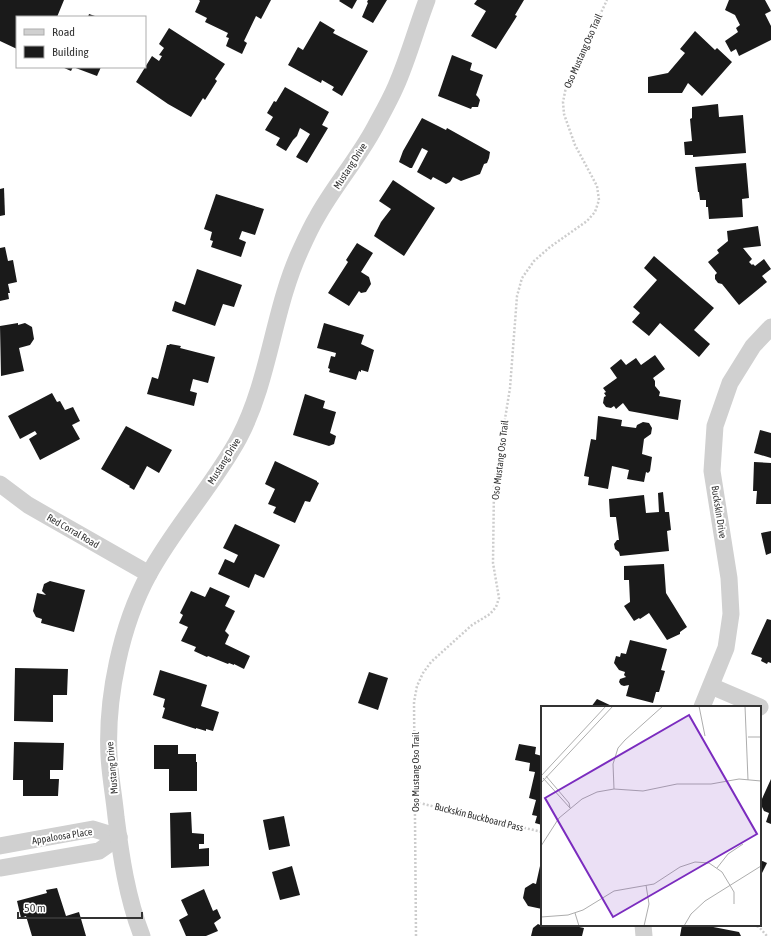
<svg xmlns="http://www.w3.org/2000/svg" width="771" height="936" viewBox="0 0 771 936" font-family="'Asap Condensed',sans-serif">
<style>
.building{fill:#1a1a1a}
.lines{fill:none;stroke-linecap:round;stroke-linejoin:round}
.path{stroke:#cdcdcd;stroke-width:2.5;stroke-dasharray:2 2;stroke-linecap:butt}
.minor{stroke:#d0d0d0;stroke-width:17}
.labels{text-anchor:middle;dominant-baseline:central;stroke-width:4;stroke-linejoin:round;paint-order:stroke}
.street-label{font-size:10px;fill:#333;stroke:#fff}
.inset-road{fill:none;stroke:#adadad;stroke-width:1}
.view{fill:#7b2cbf;fill-opacity:0.15;stroke:#7b2cbf;stroke-width:2}
.inset-edge{fill:none;stroke:#333;stroke-width:2}
</style>
<rect width="100%" height="100%" fill="#fff"/>
<!-- building -->
<g class="building">
<path d="M0 0H64L57 17H17V49L0 41Z"/>
<path d="M199 0H271L261 19 256 16 244 41 247 43 242 54 226 46 229 38 226 37 228 33 205 22 207 18 195 12 200 1Z"/>
<path d="M340 0H357L352 9 339 1Z"/>
<path d="M368 0H387L373 23 362 17 368 3 367 2Z"/>
<path d="M477 0H524L515 15 517 16 496 49 471 36 486 11 474 4Z"/>
<path d="M729 0H765L771 11 765 14 771 26V40L739 56 736 49 731 52 725 41 738 32 736 28 740 25 735 15 725 10Z"/>
<path d="M89 14 98 17H88Z"/>
<path d="M320 21 335 30 333 33 368 51 342 96 332 90 334 87 322 80 321 83 288 65 298 47 303 50Z"/>
<path d="M169 28 225 64 215 79 217 81 205 100 203 98 191 117 168 104 136 82 152 56 159 61 162 56 159 55 164 48 159 44Z"/>
<path d="M695 31 715 50 717 48 732 62 702 96 688 83 682 93H648V77L668 73 685 53 680 49Z"/>
<path d="M452 55 472 63 470 70 483 75 476 95 478 97 480 100 478 107H472L471 109 438 96Z"/>
<path d="M62 67H73L71 71Z"/>
<path d="M73 67H101L97 76Z"/>
<path d="M285 87 329 112 322 125 328 128 307 163 296 157 310 134 300 128 297 136 293 140 286 151 276 145 280 138 265 130 273 117 267 113 274 101 276 102Z"/>
<path d="M718 104 719 117 743 115 746 153 693 157V155H685L684 142 692 141 690 119 692 118V107Z"/>
<path d="M422 118 446 130 447 128 490 152 489 158 487 163 484 164 480 174 461 181 453 177 450 182 446 184 433 177 431 180 417 172 428 151 422 148 412 168H410L399 162 403 151Z"/>
<path d="M746 163 749 198 742 199 743 217 709 219 708 207H706V200H700L699 192H698L695 167Z"/>
<path d="M393 180 435 208 404 256 374 236 381 222 391 209 379 201Z"/>
<path d="M4 188 5 215 0 216V189Z"/>
<path d="M216 194 264 209 255 235 242 231 239 239 246 242 241 257 211 247 213 241 210 240 212 232 204 229Z"/>
<path d="M758 226 761 246 743 248 752 259 749 262 752 265 753 264 755 266 764 259 771 269 762 276 767 282 739 305 722 284 718 283 715 279V275L717 273 708 262 719 253 717 250 728 241 727 231Z"/>
<path d="M357 243 373 253 361 272 369 277 371 284 366 292 361 293 359 291 349 306 328 293 348 262 346 260Z"/>
<path d="M5 247 8 261 13 260 17 282 8 284 10 293H8L9 299 0 301V248Z"/>
<path d="M654 256 714 308 694 330 710 344 699 357 660 323 649 336 632 322 640 313 633 307 657 280 644 268Z"/>
<path d="M197 269 242 285 234 307 223 304 215 326 172 311 175 301 185 305Z"/>
<path d="M18 323V325L25 323 32 327 34 339 30 345 19 348 24 371 1 376 0 326Z"/>
<path d="M324 323 364 335 361 344 374 350 368 372 361 370V372L359 371 356 380 329 372 330 369 328 368 331 356 335 357 336 353 317 348Z"/>
<path d="M170 344 181 346 180 348 215 357 208 383 193 379 190 391 197 393 194 406 147 394 152 377 158 379 167 345H169Z"/>
<path d="M655 355 665 369 653 378 655 381V386L660 392 659 396 681 400 678 420 629 411 623 403 616 409 614 406 611 408 606 407 603 403 604 397 606 396 604 393 606 392 603 388 617 378 610 368 621 359 626 365 636 358 641 365Z"/>
<path d="M52 393 57 402 60 401 65 410 73 407 80 421 72 425 80 439 40 460 29 439 37 434 35 431 20 439 8 416Z"/>
<path d="M305 394 325 401 323 408 336 412 330 433 336 436 334 444 329 446 293 435Z"/>
<path d="M598 416 622 420 621 426 636 428 637 425 643 422 649 423 652 428 651 434 644 439 642 454 652 457 650 471 648 473 646 472 644 482 627 479 629 470 612 466 608 489 588 485 589 477 584 476 591 439 596 440Z"/>
<path d="M126 426 172 450 159 473 147 466 134 490 129 487 130 486 101 469Z"/>
<path d="M760 430 771 433V458L754 453Z"/>
<path d="M275 461 317 481V482L319 483 310 502 305 501 295 523 273 513 276 507 268 504 275 489 265 484Z"/>
<path d="M754 462 771 463V504H756L757 491H753Z"/>
<path d="M663 492 665 512H669L671 530 667 531 669 551 620 556 619 552 615 549 614 544 617 540H619L616 517H610L609 499 644 495 646 513 659 512 658 493Z"/>
<path d="M235 524 280 545 264 578 255 574 249 588 218 574 225 559 234 563 238 555 223 548Z"/>
<path d="M771 531V553L766 555 761 533Z"/>
<path d="M664 564 666 593 687 627 680 632V634L667 640 649 613 640 619 639 618 634 621 624 606 630 602 629 580H624V566Z"/>
<path d="M50 581 85 590 74 632 41 623 42 619 36 617 33 611 37 593 46 595 42 591 44 584Z"/>
<path d="M210 587 230 596 225 606 235 611 225 631 229 635 225 644 250 656 244 669 234 664V665L229 663 228 664 208 656 207 657 194 651 196 647 181 641 188 627 179 623 183 615 180 613 191 591 205 597Z"/>
<path d="M767 619 771 620V663L768 662 767 664 761 661 762 658 751 654Z"/>
<path d="M630 640 667 649 661 670 665 671 659 692H656L653 703 626 696 629 685 624 686 621 685 619 682 620 679 626 677 624 675 625 672 619 670 614 663 616 656 620 657 621 653 626 654Z"/>
<path d="M15 668 68 669 67 695H53V722L14 721Z"/>
<path d="M160 670 207 685 201 706 219 712 213 731 206 729V731L196 728V729L162 718 165 708 163 707 165 699 153 695Z"/>
<path d="M369 672 388 678 378 710 358 703Z"/>
<path d="M597 699 614 707H591Z"/>
<path d="M14 742 64 743 63 770H50V779H59L58 796H23V780H13Z"/>
<path d="M519 744 536 747 535 754 542 756V825L535 823 537 816 532 815 536 800 529 798 535 772 529 771 530 763 515 760Z"/>
<path d="M154 745H178V754H196V762H197V791H169V769H154Z"/>
<path d="M771 779V824L766 822 769 813 764 811 762 807 761 801Z"/>
<path d="M191 812 192 833 204 834V844H199V849L209 848V866L171 868 170 813Z"/>
<path d="M284 816 290 846 269 850 263 820Z"/>
<path d="M760 860 767 863 762 873 760 872Z"/>
<path d="M542 865V909L528 906 523 898 525 888 533 883 536 884 540 866Z"/>
<path d="M292 866 300 895 280 900 272 872Z"/>
<path d="M57 888 66 916 79 912 86 936H32L26 916 21 918 17 901 47 893 46 890Z"/>
<path d="M204 889 213 911 217 909 221 918 214 923 218 931 206 936H186L179 920 188 915 181 900Z"/>
<path d="M541 917 542 925H570L584 928 582 936H531L533 928 538 924 540 925Z"/>
<path d="M682 925H703L739 932 741 936H680Z"/>
</g>
<g class="lines">
<!-- path -->
<g class="path">
<path d="M415 802 542 832"/>
<path d="M753 925 759 927 767 936"/>
<path d="M416 936 414 702 417 686 423 673 431 662 472 625 490 614 496 607 499 598 493 563 494 487 510 388 517 296 522 278 534 261 550 247 587 221 595 212 599 200 597 186 575 145 564 114 563 102 566 87 607 0"/>
</g>
<!-- minor -->
<g class="minor">
<path d="M0 484 28 505 149 574"/>
<path d="M711 686 760 707"/>
<path d="M702 707 726 648 731 614 729 578 712 471 715 426 730 383 753 346 771 327"/>
<path d="M0 846 93 829 119 837"/>
<path d="M0 868 99 851 119 837"/>
<path d="M643 925 644 936"/>
<path d="M142 936C127 898 121 856 116 817 114 796 110 776 109 756 106 698 121 625 149 574 175 526 213 486 239 438 270 379 273 309 301 249 306 238 311 227 317 217 334 186 358 159 375 127 382 114 390 100 396 86 408 59 416 29 427 0"/>
</g>
</g>
<g class="labels">
<!-- street labels -->
<g class="street-label">
<text transform="translate(583 51) rotate(-66)">Oso Mustang Oso Trail</text>
<text transform="translate(350 166) rotate(-57)">Mustang Drive</text>
<text transform="translate(500 460) rotate(-83)">Oso Mustang Oso Trail</text>
<text transform="translate(224 461) rotate(-58)">Mustang Drive</text>
<text transform="translate(719 512) rotate(81)">Buckskin Drive</text>
<text transform="translate(73 531) rotate(30)">Red Corral Road</text>
<text transform="translate(112 768) rotate(-95)">Mustang Drive</text>
<text transform="translate(415 772) rotate(-90)">Oso Mustang Oso Trail</text>
<text transform="translate(479 817) rotate(14)">Buckskin Buckboard Pass</text>
<text transform="translate(62 836) rotate(-9)">Appaloosa Place</text>
</g>
</g>
<!-- overview -->
<g transform="translate(541 706)">
<rect width="220" height="220" fill="#fff"/>
<path class="inset-road" d="M158 0 164 30M204 0 207 74M207 31H220M0 70 65 0M5 70 28 97 29 102M2 72 29 102M0 77 72 0M73 83 72 58 77 42 84 34 122 0M0 140 18 112 41 93 56 86 73 83 102 85 136 78H170L198 73 220 75M176 162 187 148 202 138M34 207 38 220M0 211 27 209 42 204 73 185 113 178 139 161 154 156 168 157 181 166 193 186V198M103 220 108 198 105 179M143 220 150 208 164 195 220 160"/>
<path class="view" d="M148 9 216 128 72 211 4 92Z"/>
<rect width="220" height="220" class="inset-edge"/>
</g>
<!-- legend -->
<rect x="16" y="16" width="130" height="52" fill="#ffffff" stroke="#adadad"/>
<rect x="24" y="29" width="20" height="6" fill="#d0d0d0" stroke="#adadad"/>
<text x="52" y="36" font-size="12" fill="#333333">Road</text>
<rect x="24" y="46" width="20" height="12" fill="#1a1a1a" stroke="#adadad"/>
<text x="52" y="56" font-size="12" fill="#333333">Building</text>
<!-- scale -->
<path d="M18 912v6h124v-6" fill="none" stroke="#333333" stroke-width="2"/>
<text x="24" y="912" font-size="12" fill="#333333" stroke="#ffffff" stroke-width="3" paint-order="stroke">50 m</text>
</svg>
